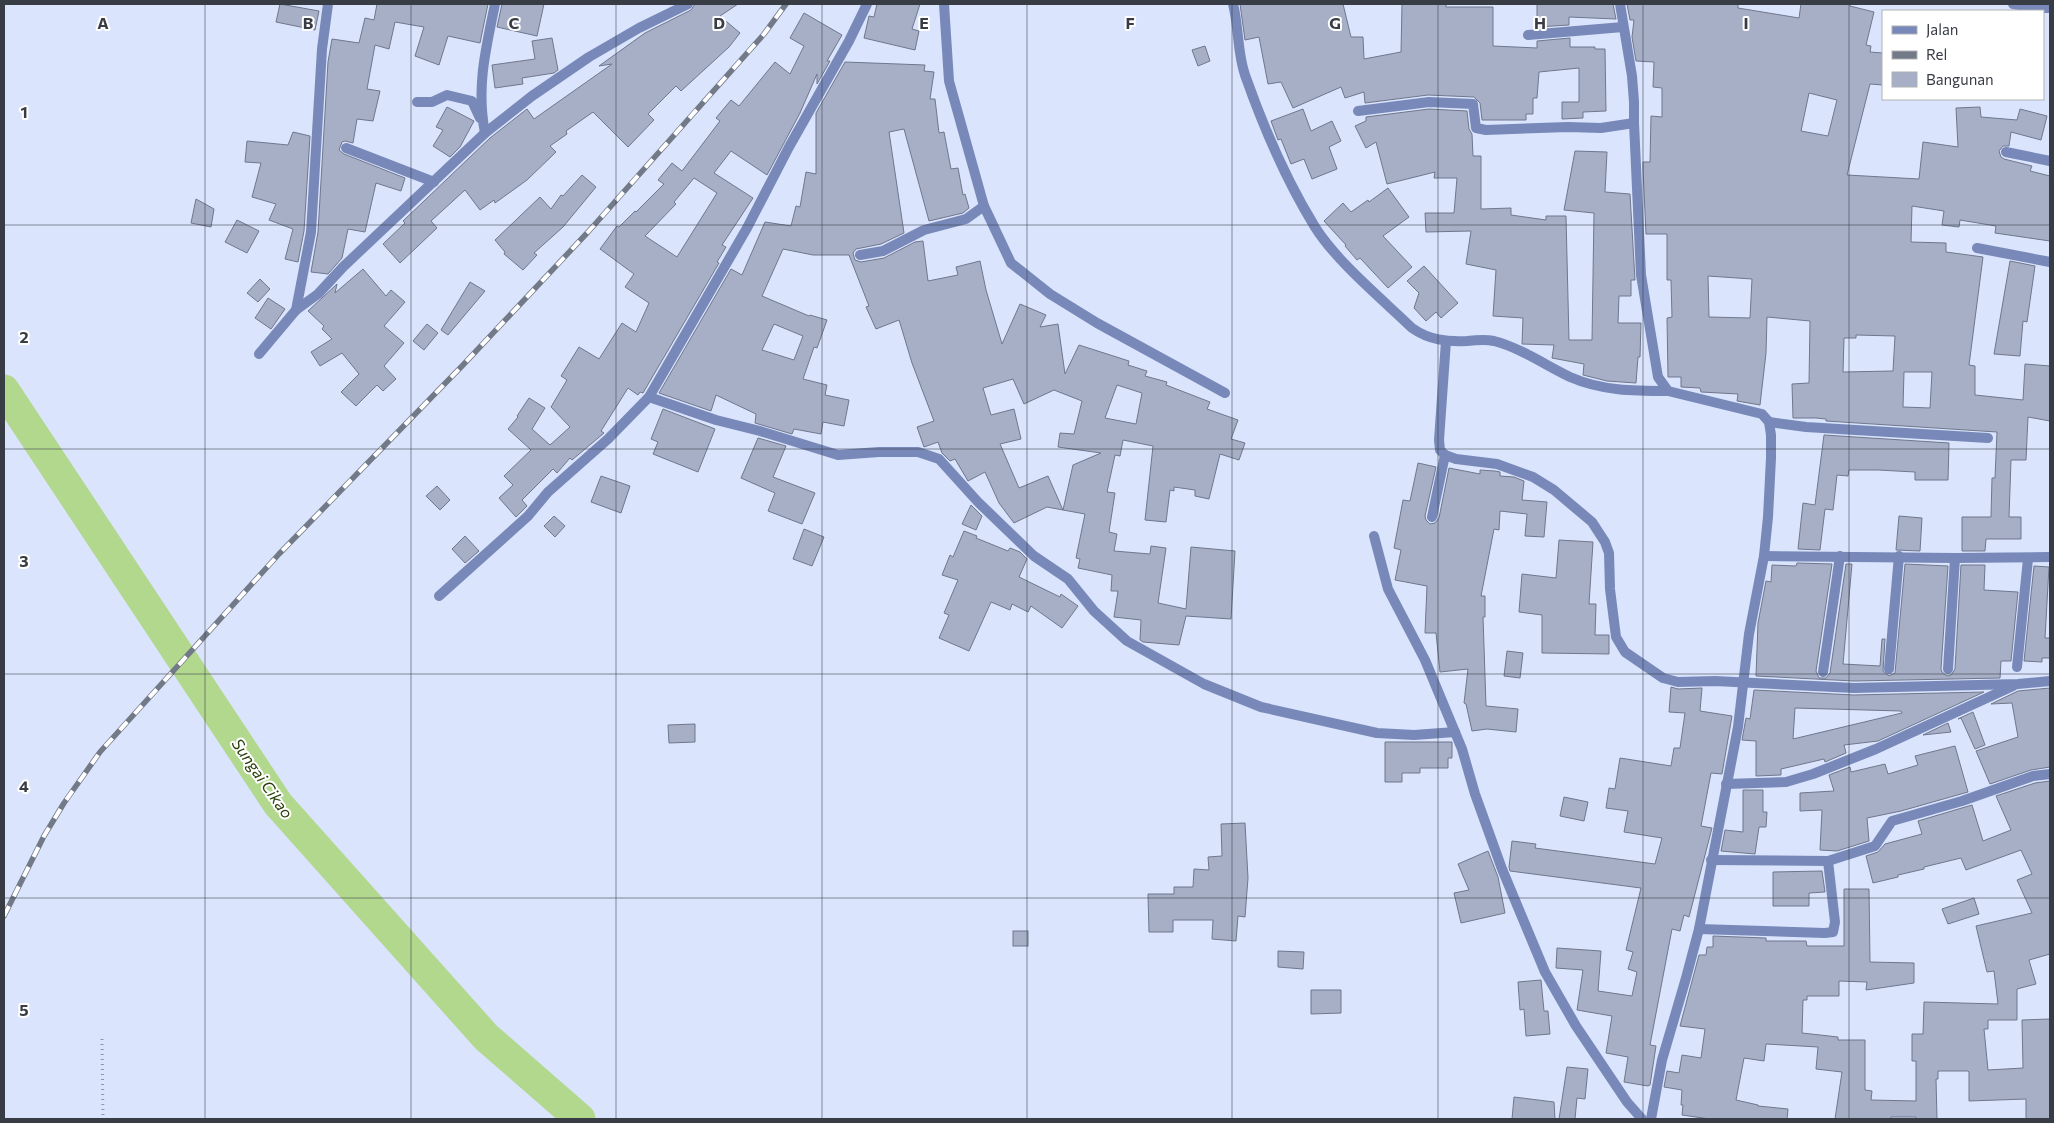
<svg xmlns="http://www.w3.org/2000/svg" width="2054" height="1123" viewBox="0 0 2054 1123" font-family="Commissioner,sans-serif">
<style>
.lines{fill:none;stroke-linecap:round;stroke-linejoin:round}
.river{stroke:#b2d88e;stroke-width:31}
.building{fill:#a6afc6;stroke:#6f778d;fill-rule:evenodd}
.path{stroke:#8e95a6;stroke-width:3;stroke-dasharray:1 4;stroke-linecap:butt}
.street{stroke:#7889b9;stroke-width:10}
.rail-casing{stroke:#727987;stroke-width:5.5}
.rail{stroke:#fff;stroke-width:4;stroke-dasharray:11;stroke-linecap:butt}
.grid{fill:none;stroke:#383c45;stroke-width:1;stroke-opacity:0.55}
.labels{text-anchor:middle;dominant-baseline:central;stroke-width:4;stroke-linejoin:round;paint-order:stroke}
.water-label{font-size:16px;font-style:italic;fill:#283f09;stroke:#fff}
.grid-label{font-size:16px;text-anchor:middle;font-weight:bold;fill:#383c45;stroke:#fff;stroke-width:4;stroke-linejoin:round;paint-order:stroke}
</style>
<rect width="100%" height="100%" fill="#dae4fc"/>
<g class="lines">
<!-- river -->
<path class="river" d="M4 390 278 804 486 1037 580 1119"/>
</g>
<!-- building -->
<g class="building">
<path d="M280 4 319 11 315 30 276 22Z"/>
<path d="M377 4H488L480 43 448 36 439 65 415 56 424 27 395 22 389 49 375 45 367 89 380 91 373 121 357 119 353 143 345 141 342 142 339 150 344 154 405 178 401 191 376 183 365 232 348 229 342 258 328 274 311 272 318 232 328 62 332 39 359 43 365 18 374 20Z"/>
<path d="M502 4H544L537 36 497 27Z"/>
<path d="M695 4H738L720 16 740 33 729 47 681 91 676 86 648 114 654 120 628 147 593 112 566 131 567 134 550 146 556 152 527 180 495 203 494 200 480 210 465 190 431 221 437 228 400 263 383 244 405 223 403 221 490 138 527 109 534 119 612 64 599 66 645 33 691 10Z"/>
<path d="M877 4H920L912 29 919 31 915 50 864 38 869 16 874 17Z"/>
<path d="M1240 4H1343L1351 37H1363L1364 59 1401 52 1402 4H1446V7H1493V46L1537 48V41L1570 38V47H1595V49H1605L1606 111 1583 112V118L1562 119V102H1579V68L1539 72 1537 98H1533V114H1526V120H1482L1480 103 1474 97 1428 95 1365 103 1364 92 1345 98 1341 87 1293 108 1281 82 1268 84 1259 37 1245 40Z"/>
<path d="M1537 4H1613L1616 19 1569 17V25L1537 27Z"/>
<path d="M1627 4H1738V8L1799 18 1801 4H1850V6L1874 12 1866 45 1871 46 1870 52 1883 53V85L1870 84 1847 175 1919 179 1923 142 1958 147 1956 108 1980 107 1981 117 2017 120 2020 109 2047 116 2041 140 2011 132 2009 146H2003L1999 151 2001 157 2004 159 2032 166 2030 171 2050 176V241L1995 233 1996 226 1960 220 1959 227 1942 225 1944 211 1912 206 1911 242 1946 243V252L1983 257 1969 365 1975 366V395L2023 400 2025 364 2050 366V421L2028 417 2026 460H2011L2009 517H2021V539H1986L1985 551H1962V517H1991L1992 478H1995L1997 432 1826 421V419L1816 418H1793L1792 384 1809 383 1810 321 1767 317 1766 353 1760 405 1737 401 1738 394 1701 392 1700 388 1681 387V377H1668L1667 318 1672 317 1671 280H1667V234H1646L1643 169V162H1650L1651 116 1662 117V88L1653 87 1654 62 1636 61 1632 37 1634 20H1630ZM1809 93 1837 100 1828 136 1801 131ZM1708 276 1752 279 1750 318 1709 317ZM1856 335 1895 336 1893 371 1843 372 1844 338H1856ZM1904 372H1932L1930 408 1903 407Z"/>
<path d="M804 13 842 35 827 61H830L817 84V74L800 113 767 175 731 151 714 173 753 198 722 245 726 247 717 262 719 263 643 393 640 392 638 395 628 388 601 431 604 433 572 460 570 458 557 473 553 469 522 500 527 506 516 517 499 498 513 485 504 476 531 450 508 429 518 417 517 416 529 398 545 408 532 429 550 445 570 427 551 407 567 380 561 376 579 347 599 359 622 323 636 332 649 303 625 287 634 274 600 249 617 226 619 227 635 211 636 212 664 184 658 180 672 163 682 171 720 121 716 118 731 100 739 106 775 62 790 74 804 46 790 38ZM694 178 717 193 677 257 645 236 676 204 674 202Z"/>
<path d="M552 38 558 70 554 73 522 78 523 84 495 88 492 65 535 59 532 41Z"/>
<path d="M1205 46 1210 61 1198 66 1192 50Z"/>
<path d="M845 62 925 65 924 71 934 72 930 99H935L939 133 944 132 951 169 958 168 963 195 965 194 969 208 963 213 929 221 904 129 889 132 904 233 881 244 856 249 853 253 855 260 861 262 884 258 915 242 923 241 928 281 958 275 956 267 980 261 986 290 1002 344 1020 304 1046 315 1040 327 1058 324 1065 374 1079 345 1129 361 1128 365 1147 371 1145 376 1167 382 1166 385 1210 402 1207 409 1238 420 1231 439 1245 443 1239 460 1220 454 1209 499 1195 496V490L1174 487V491L1170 490 1166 522 1145 520 1153 446 1123 440 1120 456 1115 455 1107 492 1115 493 1109 532 1117 534 1114 551 1150 554 1151 546 1166 548 1158 603 1186 609 1191 547 1235 551 1231 619 1186 616 1179 645 1143 642 1140 640 1141 620 1114 617 1118 591H1111L1112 575 1078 568 1080 559 1076 558 1085 514 1063 510 1073 465 1101 453 1058 447 1060 433 1074 434 1082 401 1054 390 1024 404 1013 379 983 388 991 415 1014 409 1021 439 1000 444 1019 488 1048 476 1063 510 1047 507 1014 523 999 503 985 472 968 481 955 459 950 461 942 453 938 442 924 447 917 427 934 421 912 363 900 323 899 320 876 329 866 307 869 306 849 255H813L783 249 762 296 809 316 810 315 827 320 817 348 814 347 803 379 827 385 825 395 849 400 844 426 823 422 821 434 794 429 792 434 755 423 756 414 716 395 711 411 659 393 731 269 742 275 765 222 791 226 796 206 800 207 806 172 816 174V113ZM774 324 803 336 794 360 762 350ZM1117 385 1142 393 1136 424 1105 418Z"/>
<path d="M447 107 474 121 460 147 450 157 433 146 443 130 436 127Z"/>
<path d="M1303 109 1311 131 1332 121 1341 141 1329 147 1337 169 1312 179 1304 159 1291 164 1281 139 1278 140 1271 121Z"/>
<path d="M1429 109 1467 111 1469 129 1472 134 1473 156H1481V209L1511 208V215L1546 220V216H1566L1569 340H1592L1594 213 1564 210 1575 151 1607 152 1605 192 1630 194 1635 280H1631V296H1619L1618 323H1641L1640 357H1638L1636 383 1607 381 1583 375 1584 364 1552 358 1554 345 1522 344 1523 318 1493 316 1496 270 1466 264 1471 231 1426 232 1425 213H1454L1457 178H1434L1435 172 1387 184 1376 142 1366 148 1355 126 1366 121V117Z"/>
<path d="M293 132 310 136 304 231 298 262 285 259 293 229 269 220 276 204 252 197 261 163 245 162 247 141 288 145Z"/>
<path d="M582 175 596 187 563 227 534 253 537 255 523 270 504 254 505 252 495 240 540 197 551 209 561 195 563 196Z"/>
<path d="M1388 188 1409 217 1383 236 1412 267 1388 288 1360 258 1357 260 1345 246 1346 245 1324 221 1343 203 1351 212 1368 200 1369 202Z"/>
<path d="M196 199 214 209 211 227 191 223Z"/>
<path d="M237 220 259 231 247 253 225 242Z"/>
<path d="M2010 261 2035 266 2027 322 2023 321 2020 356 1994 354Z"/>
<path d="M1424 266 1458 303 1441 318 1436 312 1426 321 1414 308 1419 293 1407 281Z"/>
<path d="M363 269 386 296 391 290 405 302 384 326 404 343 384 366 396 379 383 391 377 385 356 406 341 392 359 374 342 353 320 366 311 352 332 339 322 329 324 326 308 311 337 284 335 293Z"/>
<path d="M260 279 270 289 258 302 247 293Z"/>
<path d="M470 282 485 291 448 335 441 330Z"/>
<path d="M268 298 285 309 271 329 255 318Z"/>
<path d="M427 324 438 333 424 350 413 341Z"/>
<path d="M663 409 715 429 698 472 653 454 658 442 651 439Z"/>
<path d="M1824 435 1949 443 1948 480H1915V472L1878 470H1849L1848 476 1837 475 1833 510 1825 509 1820 550 1798 549 1803 503 1815 505Z"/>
<path d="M758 438 786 446 773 477 815 493 802 524 768 511 775 493 741 478Z"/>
<path d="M1418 463 1436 467 1425 516 1426 520 1430 524 1435 523 1439 518 1449 468 1480 474V470L1495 471 1500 472V476L1514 477 1524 481 1522 500 1547 502 1544 537 1525 536 1527 514 1500 511 1499 530 1494 529 1481 596H1485V617H1483L1486 706 1518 709 1516 732 1487 729 1472 731 1466 704 1464 703 1468 669 1440 672 1436 633H1425L1427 586 1395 580 1401 550 1394 548 1403 500 1410 501Z"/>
<path d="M601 476 630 486 621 513 591 502Z"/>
<path d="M437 486 450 500 440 510 426 496Z"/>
<path d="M971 505 982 516 976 530 962 524Z"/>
<path d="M554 516 565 526 555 537 544 526Z"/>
<path d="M1899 516 1922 518 1920 551 1896 550Z"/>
<path d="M804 529 824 537 812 566 793 559Z"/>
<path d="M964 531 977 536 976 538 1008 551 1010 548 1020 552 1027 559 1019 577 1060 597 1061 594 1078 606 1062 628 1031 606 1028 612 1012 604 1010 610 991 602 969 651 939 638 949 615 944 613 958 580 942 575 950 555 953 557Z"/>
<path d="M465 536 479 551 465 563 452 549Z"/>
<path d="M1559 540 1593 542 1589 604H1596L1595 635H1609V654L1542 653V615L1519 612 1522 574 1556 578Z"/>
<path d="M1797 563 1832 564 1816 671 1819 678H1826L1830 673 1846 564H1852L1843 664 1880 666 1882 639H1885L1883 671 1889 676 1895 673 1905 564 1948 566 1941 669 1942 672 1947 676 1951 675 1955 669 1961 565H1985L1984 590 2018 592 2011 661H2001L2000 678 1854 681 1756 676 1758 623 1766 581 1771 582 1772 565 1796 566Z"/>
<path d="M2034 566 2049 567 2045 638H2050V658H2042V662L2024 661Z"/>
<path d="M1507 651 1523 653 1520 678 1504 676Z"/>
<path d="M1671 687 1678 689 1702 688 1700 711 1732 716 1722 774 1711 773 1701 826 1712 828 1689 917 1684 915 1680 931 1672 929 1650 1045 1656 1046 1650 1085 1648 1086 1624 1082 1628 1057 1606 1053 1612 1016 1577 1010 1583 970 1556 968 1557 948 1601 951 1598 991 1632 996 1637 972 1628 969 1633 952 1626 950 1641 888 1510 871 1509 867 1512 841 1536 844 1535 848 1655 864 1662 838 1624 832 1628 811 1606 808 1609 788 1615 789 1620 758 1671 766 1674 748H1680L1685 713 1669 712Z"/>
<path d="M2050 688V767L2031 770 1990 784 1976 751 2018 737 2012 703 1991 704 2018 691Z"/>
<path d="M1754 690 1854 695 1984 692 1878 741 1844 745 1846 753 1825 762 1824 759 1781 769V775L1756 776V741L1742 740 1746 718 1750 719ZM1795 708 1901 711 1902 713 1793 739Z"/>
<path d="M1973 712 1985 745 1975 749 1961 718 1958 719Z"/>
<path d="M1948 723 1951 732 1923 735Z"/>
<path d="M695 724V742L669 743 668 725Z"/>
<path d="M1385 742H1452V758H1448V768H1420V773H1402V782H1385Z"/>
<path d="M1955 746 1968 792 1901 811 1867 818 1869 841 1837 851 1820 850 1822 810 1800 811V793L1834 791 1829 775 1850 767 1851 772 1885 764 1888 774 1918 765 1915 756Z"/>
<path d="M2050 781V954L2029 960 2036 984 2017 989V1020H1988V1029H1984L1988 1070 2023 1068 2022 1020 2050 1019V1119H2026V1099L1969 1101V1072L1968 1071H1938V1079H1936L1937 1119H1916V1117H1891V1119H1835L1842 1072 1816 1069 1818 1047 1766 1044 1764 1061 1744 1058 1736 1100 1758 1105V1106L1788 1109 1787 1119H1710L1682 1115 1683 1105H1681L1682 1090 1664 1087 1667 1071 1679 1073 1682 1055 1701 1058 1705 1029 1680 1026 1699 955H1706L1707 947H1713V936L1766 938V941H1806L1807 946H1844V889H1869L1870 962 1914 963V983L1866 990 1867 982 1839 981V996H1807V1000H1803L1802 1033 1838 1037V1040H1865V1090L1872 1091 1871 1100 1916 1101V1061H1912V1034H1923L1924 1002 1998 1004 1994 971 1987 972 1976 926 2032 913 2017 880 2032 874 2021 850 1966 870 1961 858 1924 867V869L1898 875V877L1873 883 1866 856 1878 852 1885 844 1922 834 1918 821 1972 805 1983 841 2011 830 1996 796 2035 783Z"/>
<path d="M1743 790H1763V812H1767L1766 827H1759L1755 854 1721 851 1725 830 1743 832Z"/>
<path d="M1564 797 1588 802 1584 821 1560 816Z"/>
<path d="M1245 823 1248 878 1245 917 1238 916 1236 941 1212 939 1213 920H1173V932H1149L1148 894H1174V887H1193L1194 869 1209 870 1208 857 1222 856 1221 824Z"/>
<path d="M1488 851 1498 877 1505 913 1461 923 1454 893 1469 890 1458 864Z"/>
<path d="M1822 871 1825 892 1809 893V906H1773V872Z"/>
<path d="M1974 898 1979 914 1948 924 1942 909Z"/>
<rect x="1013" y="931" width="15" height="15"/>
<path d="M1278 951 1304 952 1303 969 1278 967Z"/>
<path d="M1541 980 1544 1011H1548L1550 1034 1526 1036 1524 1009 1520 1010 1518 982Z"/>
<path d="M1311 990H1341V1013L1311 1014Z"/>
<path d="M1567 1067 1588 1069 1585 1099 1577 1098 1575 1119H1559Z"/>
<path d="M1514 1097 1554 1102 1555 1119H1512Z"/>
</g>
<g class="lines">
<!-- path -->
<path class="path" d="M102 1039 103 1119"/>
<!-- street -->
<g class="street">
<path d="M944 4 949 81 984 206 1011 263 1050 294 1097 323 1225 393"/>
<path d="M1233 4C1239 27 1237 52 1245 75 1263 126 1286 180 1315 227 1337 262 1382 299 1412 328 1429 340 1447 342 1467 341 1476 340 1485 339 1494 341 1521 348 1545 365 1570 377 1602 391 1634 391 1668 391"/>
<path d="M1620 4 1632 76 1634 102V123L1641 275 1658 377 1668 391 1762 414 1769 422 1771 435V458L1768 517 1764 556 1749 634 1738 727 1699 929 1686 978 1662 1060 1651 1119"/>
<path d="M2013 4 2037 8H2050"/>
<path d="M1528 35 1623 27"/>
<path d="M417 102H432L447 95 472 101 480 118"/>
<path d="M1358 111 1429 102 1473 104 1476 128 1486 130 1568 127 1601 128 1634 123"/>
<path d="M485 133C476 87 486 48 495 4"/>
<path d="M346 148 434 182"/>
<path d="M2006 152 2050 161"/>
<path d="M1977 248 2050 262"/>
<path d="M860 255 883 251 924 230 966 219 984 206"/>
<path d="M296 310 318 294 343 267 485 133 532 96 589 57 639 28 688 4"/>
<path d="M1446 341 1439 440 1440 450 1445 455 1456 459 1497 464 1533 477 1554 490 1592 522 1605 542 1609 553 1610 589 1616 637 1625 652 1663 678 1678 682 1715 681 1854 688 2018 684 2050 681"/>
<path d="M259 354 296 310 311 232 322 49 328 4"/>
<path d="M649 397 716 420 760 431 838 455 879 452H918L939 459 978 502 1034 556 1068 579 1094 611 1127 641 1204 684 1261 707 1377 733 1414 735 1455 732"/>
<path d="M1769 422 1806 427 1988 438"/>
<path d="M1432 517 1445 455"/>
<path d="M1374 536 1388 589 1425 660 1462 749 1475 794 1502 869 1545 972 1576 1026 1627 1102 1642 1119"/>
<path d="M1764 556 1955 558 2050 557"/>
<path d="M439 596 528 516 548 492 608 439 649 397 747 228 789 147 849 41 867 4"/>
<path d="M2017 667 2028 559"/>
<path d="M1889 669 1899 556"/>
<path d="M1948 669 1955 558"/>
<path d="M1823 672 1840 556"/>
<path d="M1726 784 1786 782 1813 774 1876 749 2013 686"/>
<path d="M1711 860 1828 861 1875 846 1892 821 1962 801 2033 776 2050 774"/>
<path d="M1699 929 1825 933 1833 932 1835 922 1828 861"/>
</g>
<!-- rail casing -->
<g class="rail-casing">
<path id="rail" d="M4 916 44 836 64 803 100 752 279 554 463 365 588 232 764 34 786 4"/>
</g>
<!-- rail -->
<use href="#rail" class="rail"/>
</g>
<!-- grid -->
<path class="grid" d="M205 4V1119M411 4V1119M616 4V1119M822 4V1119M1027 4V1119M1232 4V1119M1438 4V1119M1643 4V1119M1849 4V1119M4 225H2050M4 449H2050M4 674H2050M4 898H2050"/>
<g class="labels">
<!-- water labels -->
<g class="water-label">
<text transform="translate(263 778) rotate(55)">Sungai Cikao</text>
</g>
</g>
<g class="grid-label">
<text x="103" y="29">A</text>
<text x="308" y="29">B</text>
<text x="514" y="29">C</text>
<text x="719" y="29">D</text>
<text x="924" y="29">E</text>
<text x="1130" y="29">F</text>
<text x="1335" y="29">G</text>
<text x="1540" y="29">H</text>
<text x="1746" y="29">I</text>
<text x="24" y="118">1</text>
<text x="24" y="343">2</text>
<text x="24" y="567">3</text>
<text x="24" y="792">4</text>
<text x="24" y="1016">5</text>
</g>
<!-- border -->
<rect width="2054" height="1123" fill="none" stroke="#383c45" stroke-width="10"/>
<!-- legend -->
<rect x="1882" y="10" width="162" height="90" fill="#ffffff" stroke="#afb1b5"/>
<rect x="1892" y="26" width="25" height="8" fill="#7889b9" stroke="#afb1b5"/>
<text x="1926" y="35" font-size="15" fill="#383c45">Jalan</text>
<rect x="1892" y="51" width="25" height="8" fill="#727987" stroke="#afb1b5"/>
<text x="1926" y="60" font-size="15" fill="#383c45">Rel</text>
<rect x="1892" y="72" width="25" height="15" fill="#a6afc6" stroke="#afb1b5"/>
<text x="1926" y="85" font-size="15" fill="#383c45">Bangunan</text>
</svg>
